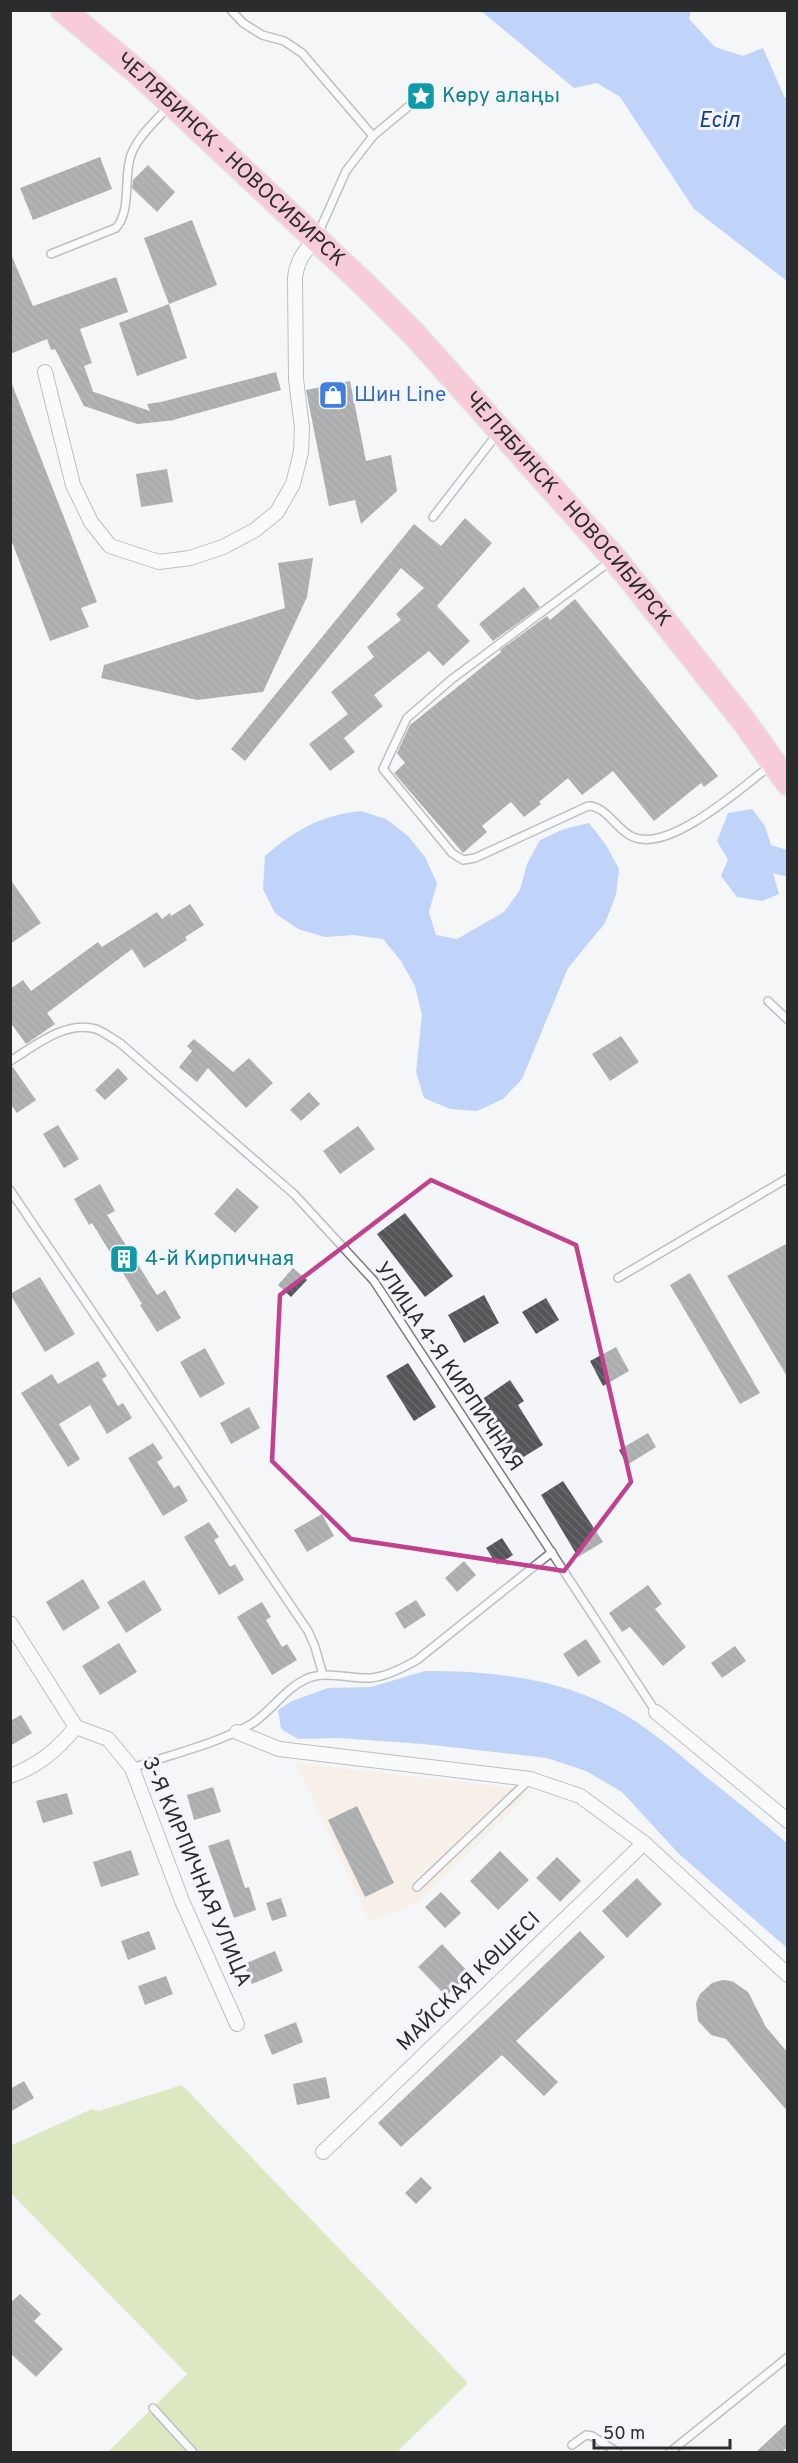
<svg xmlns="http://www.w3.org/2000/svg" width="798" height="2463" viewBox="0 0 798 2463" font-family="Overpass,sans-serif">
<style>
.commercial{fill:#fae8d7}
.pitch{fill:#bed87e}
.water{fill:#81a9f8}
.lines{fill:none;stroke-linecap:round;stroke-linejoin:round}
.stream{stroke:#81a9f8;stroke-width:5}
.building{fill:url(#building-back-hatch)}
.service-casing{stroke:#7b7c7f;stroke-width:10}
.minor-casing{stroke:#7b7c7f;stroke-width:16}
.trunk-casing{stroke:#d0d1d1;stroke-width:27}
.service{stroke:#fff;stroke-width:7}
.minor{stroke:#fff;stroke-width:14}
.trunk{stroke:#fc98b2;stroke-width:24}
.marked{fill:none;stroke:#c0428f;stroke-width:4.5;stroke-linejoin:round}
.labels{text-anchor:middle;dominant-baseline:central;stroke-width:6;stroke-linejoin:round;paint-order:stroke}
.culture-label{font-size:21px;fill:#0d838f;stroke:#f4f5f8;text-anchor:start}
.street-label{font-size:21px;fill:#2b2c2d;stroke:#f4f5f8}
.shop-label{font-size:21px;fill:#366cbe;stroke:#f4f5f8;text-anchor:start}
.water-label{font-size:22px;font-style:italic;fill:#133b94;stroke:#f4f5f8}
</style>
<defs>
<pattern id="building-back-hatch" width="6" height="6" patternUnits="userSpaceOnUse" patternTransform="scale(1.5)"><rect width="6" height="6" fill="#545658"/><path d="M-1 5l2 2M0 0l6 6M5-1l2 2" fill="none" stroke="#696b6d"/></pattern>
</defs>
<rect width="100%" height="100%" fill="#f4f5f8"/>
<!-- commercial -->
<path class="commercial" d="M296 1763 533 1790 419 1902 370 1922Z"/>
<!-- pitch -->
<path class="pitch" d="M182 2085 468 2383 397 2452H108L187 2374 11 2193 10 2146 92 2109 99 2111Z"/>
<!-- water -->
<g class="water">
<path d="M481 11H691L689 19 715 47 743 56 763 48 787 103V281L694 209 620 97 597 83 574 88Z"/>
<path d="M752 809 765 826 771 845 787 850V877L773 873 779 894 762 901 737 897 721 876 728 860 717 841 728 813Z"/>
<path d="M361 811 386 819 408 836 425 857 437 883 429 912 436 935 457 939 504 912 520 890 527 864 540 840 564 829 589 823 606 845 619 869 616 895 605 923 568 968 522 1079 503 1099 477 1111 450 1109 424 1098 416 1072 422 1015 415 986 401 961 383 939 353 935 325 937 298 929 275 913 263 889 265 856C295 830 321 815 361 811Z"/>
<path d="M425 1671C486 1671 554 1677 609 1706 645 1724 675 1751 705 1776 733 1798 760 1820 787 1843V1948L678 1853 622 1792 586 1771 547 1758 423 1744 339 1738 298 1739 281 1729 278 1710 292 1701 328 1688 371 1687Z"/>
</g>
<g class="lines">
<!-- stream -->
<path class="stream" d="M786 101 788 98"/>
</g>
<!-- building -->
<g class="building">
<path d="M100 157 112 189 33 220 20 188Z"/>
<path d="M148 165 175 192 157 212 132 188 133 180Z"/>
<path d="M192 220 217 285 169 304 144 238Z"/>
<path d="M10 252 33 306 116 277 128 312 80 329 92 363 84 366 93 391H91L150 411 147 404 161 402 276 372 281 390 173 420H176L137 424 84 406 55 349 51 350 47 339 10 354Z"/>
<path d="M169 304 187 358 137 376 119 323Z"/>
<path d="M10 379 97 602 81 608 89 627 50 641 10 537Z"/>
<path d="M350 381 366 461 391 455 397 491 361 524 355 500 329 506 306 390Z"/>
<path d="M167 469 173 502 141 507 136 474Z"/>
<path d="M465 518 492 543 437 606 470 641 443 666 429 651 374 695 383 706 344 738 355 752 330 771 309 744 348 714 331 692 374 657 367 647 401 620 396 614 424 588 401 568 245 761 231 749 414 524 441 546Z"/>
<path d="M313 558 307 597 263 692 197 700 101 678 104 665 285 608 278 563Z"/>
<path d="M524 587 540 607 493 641 479 624Z"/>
<path d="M575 599 718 776 704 787 701 783 654 821 613 771 582 795 568 778 539 802 541 804 524 817 511 802 482 826 487 832 463 853 394 773 405 763 397 753 410 725 501 652 500 650 547 616 550 620Z"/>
<path d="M10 879 41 923 10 944Z"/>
<path d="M190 904 204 925 185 937 187 940 144 968 132 949 47 1013 55 1024 26 1044 10 1022V989L23 980 31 991 98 942 102 947 157 912 162 919 170 913 171 916Z"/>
<path d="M621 1036 639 1062 610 1081 592 1054Z"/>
<path d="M194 1039 233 1072 249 1058 273 1083 246 1108 208 1068 197 1082 179 1067 192 1051 187 1046Z"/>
<path d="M12 1066 36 1100 17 1113 10 1103V1067Z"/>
<path d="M118 1068 128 1079 105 1100 95 1090Z"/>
<path d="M309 1092 320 1104 301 1121 290 1110Z"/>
<path d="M58 1125 79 1159 64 1168 43 1134Z"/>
<path d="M358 1126 375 1149 340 1174 323 1151Z"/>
<path d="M100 1184 115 1211 107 1215 157 1295 165 1290 181 1318 157 1332 140 1305 142 1304 92 1223 89 1225 74 1199Z"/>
<path d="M237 1188 259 1207 235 1233 214 1214Z"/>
<path d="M405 1213 453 1276 425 1297 377 1234Z"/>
<path d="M788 1243V1378L727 1276Z"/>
<path d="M293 1268 307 1280 291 1297 278 1285Z"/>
<path d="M690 1273 760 1393 740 1404 670 1285Z"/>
<path d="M40 1277 75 1334 45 1352 10 1294Z"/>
<path d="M484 1295 499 1323 464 1343 448 1315Z"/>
<path d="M546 1298 559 1320 536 1334 522 1312Z"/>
<path d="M616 1347 629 1371 603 1386 590 1361Z"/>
<path d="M205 1348 225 1384 200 1398 180 1362Z"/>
<path d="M98 1361 107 1376 102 1379 118 1406 123 1403 132 1418 107 1434 90 1405 59 1424 80 1459 68 1467 21 1393 52 1374 58 1384Z"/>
<path d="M408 1363 436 1407 414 1421 386 1376Z"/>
<path d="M510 1380 524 1401 518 1405 543 1445 517 1461 492 1422 489 1425 475 1404Z"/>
<path d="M249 1407 260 1428 231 1444 220 1423Z"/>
<path d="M648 1433 656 1447 627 1465 619 1450Z"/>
<path d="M153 1443 163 1458 157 1462 174 1488 179 1485 188 1501 163 1516 128 1458Z"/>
<path d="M563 1481 603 1542 578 1557 541 1495Z"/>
<path d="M322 1514 334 1536 307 1552 294 1530Z"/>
<path d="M209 1522 219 1537 214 1540 230 1567 235 1564 244 1580 219 1595 184 1537Z"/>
<path d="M502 1538 513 1555 497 1565 486 1548Z"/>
<path d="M464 1561 476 1575 457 1592 445 1578Z"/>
<path d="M83 1579 100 1608 63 1631 46 1602Z"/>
<path d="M144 1580 162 1610 126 1633 107 1602Z"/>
<path d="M648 1585 662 1604 655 1609 686 1647 663 1666 630 1627 622 1632 609 1613Z"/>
<path d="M416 1600 426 1615 404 1629 395 1613Z"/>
<path d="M262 1602 271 1617 266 1620 282 1647 287 1644 297 1660 272 1675 237 1617Z"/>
<path d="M586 1639 601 1662 578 1677 563 1654Z"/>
<path d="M119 1643 137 1672 100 1695 82 1666Z"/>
<path d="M735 1646 746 1661 722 1678 711 1663Z"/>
<path d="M21 1715 32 1733 10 1746V1721Z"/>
<path d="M213 1787 221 1812 194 1820 187 1795Z"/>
<path d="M67 1793 73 1814 43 1823 36 1801Z"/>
<path d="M357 1806 394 1883 365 1897 328 1820Z"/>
<path d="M229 1839 245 1888 249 1887 256 1910 234 1918 208 1846Z"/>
<path d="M131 1850 139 1875 101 1887 93 1862Z"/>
<path d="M500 1851 529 1880 498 1910 470 1881Z"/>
<path d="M557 1857 581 1881 560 1902 536 1878Z"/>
<path d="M637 1878 662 1904 627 1938 602 1911Z"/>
<path d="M441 1892 461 1913 445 1928 425 1907Z"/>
<path d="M281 1898 287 1916 272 1921 266 1903Z"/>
<path d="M149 1931 156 1949 128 1960 121 1941Z"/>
<path d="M580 1931 605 1957 516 2041 558 2082 544 2096 502 2055 401 2147 378 2123Z"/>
<path d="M442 1944 470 1974 446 1996 418 1967Z"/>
<path d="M275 1951 283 1971 252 1984 244 1964Z"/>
<path d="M166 1976 173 1994 145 2005 138 1986Z"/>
<path d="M722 1980 732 1981 748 1992 766 2027 788 2053V2112L726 2039 711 2035 698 2021 696 2003 700 1994 712 1983Z"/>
<path d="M296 2022 303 2042 272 2055 264 2035Z"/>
<path d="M326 2077 330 2098 297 2105 293 2084Z"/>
<path d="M24 2081 34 2098 10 2112V2089Z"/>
<path d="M421 2177 432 2188 416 2204 405 2193Z"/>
<path d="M20 2294 41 2314 34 2321 63 2349 36 2377 10 2353V2303Z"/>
<path d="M788 2422V2447L782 2452H756Z"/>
</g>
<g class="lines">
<!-- service casing -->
<g class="service-casing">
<g id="service">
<path d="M231 10 243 23 262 35 284 41 302 53 373 136"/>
<path d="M318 234 346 171 373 136 421 96"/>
<path d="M51 254 116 228C132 210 123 177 131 155 138 136 155 122 168 107"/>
<path d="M433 517 498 433"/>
<path d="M612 560 452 679 407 718 383 769 452 853 463 860 475 858 588 806C607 806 616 830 633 837 670 853 742 787 770 766"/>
<path d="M768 1001 788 1020"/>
<path d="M10 1061C35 1046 65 1020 96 1029 104 1032 113 1039 120 1043L294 1194 374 1281 656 1712"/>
<path d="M10 1190 308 1631 315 1647 323 1675"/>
<path d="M618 1278 788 1178"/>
<path d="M132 1768C169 1755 220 1743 253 1723 272 1710 285 1689 306 1679 325 1670 349 1679 370 1678 385 1677 403 1668 417 1660L552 1552"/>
<path d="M417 1887 530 1779"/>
<path d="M153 2408 193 2452"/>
<path d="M572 2445 586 2435 592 2436 617 2452"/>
<path d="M670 2452 788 2357"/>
</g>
</g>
<!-- minor casing -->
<g class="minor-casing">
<g id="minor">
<path d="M45 372 73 485 91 522 110 546 159 562 190 558 223 547 255 530 277 512 293 484 301 452 302 428 296 379 295 278C297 260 304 252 316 239"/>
<path d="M10 1623 76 1727 108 1739 132 1768 182 1901 237 2024"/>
<path d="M656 1712 788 1821"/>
<path d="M237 1732 279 1749 530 1779 580 1796 644 1843 788 1975"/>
<path d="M10 1776C38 1766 57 1750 76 1727"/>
<path d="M323 2152 644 1843"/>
</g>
</g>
<!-- trunk casing -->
<g class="trunk-casing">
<g id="trunk">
<path id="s1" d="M63 10 142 76 363 283 414 334 614 558 743 720 788 783"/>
</g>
</g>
<!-- service -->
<use href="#service" class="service"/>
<!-- minor -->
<use href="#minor" class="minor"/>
<!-- trunk -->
<use href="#trunk" class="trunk"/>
</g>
<!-- marked area -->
<path d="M0 0H798V2463H0ZM431 1180 576 1245 631 1482 564 1571 351 1539 272 1461 280 1295Z" fill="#f4f5f8" fill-opacity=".55" fill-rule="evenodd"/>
<path class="marked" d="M431 1180 576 1245 631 1482 564 1571 351 1539 272 1461 280 1295Z"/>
<!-- icons -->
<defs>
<g id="sight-square" transform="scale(1.5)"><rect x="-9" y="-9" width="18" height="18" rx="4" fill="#0f9aa8" stroke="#f4f5f8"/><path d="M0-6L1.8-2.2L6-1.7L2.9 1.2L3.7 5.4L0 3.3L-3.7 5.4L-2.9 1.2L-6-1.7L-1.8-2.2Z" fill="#fff"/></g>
<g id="shop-square" transform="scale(1.5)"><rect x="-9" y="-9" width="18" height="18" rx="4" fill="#3f7fe0" stroke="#f4f5f8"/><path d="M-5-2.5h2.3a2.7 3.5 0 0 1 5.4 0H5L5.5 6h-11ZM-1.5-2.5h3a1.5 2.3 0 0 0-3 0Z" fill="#fff"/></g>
<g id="building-square" transform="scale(1.5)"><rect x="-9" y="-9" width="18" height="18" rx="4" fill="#0f9aa8" stroke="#f4f5f8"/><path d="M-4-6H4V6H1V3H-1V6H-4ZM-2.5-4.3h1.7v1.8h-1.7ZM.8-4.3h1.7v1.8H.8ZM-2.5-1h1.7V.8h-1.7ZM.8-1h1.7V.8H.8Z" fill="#fff"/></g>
</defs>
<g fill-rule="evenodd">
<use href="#sight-square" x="421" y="96"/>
<use href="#shop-square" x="333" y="395"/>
<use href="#building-square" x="124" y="1259"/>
</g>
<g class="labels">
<!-- culture labels -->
<g class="culture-label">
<text x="442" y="96">Көру алаңы</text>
<text x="145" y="1259">4-й Кирпичная</text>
</g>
<!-- street labels -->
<g class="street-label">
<text stroke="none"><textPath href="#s1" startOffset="225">ЧЕЛЯБИНСК - НОВОСИБИРСК</textPath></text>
<text stroke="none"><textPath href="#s1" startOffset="711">ЧЕЛЯБИНСК - НОВОСИБИРСК</textPath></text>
<text transform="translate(448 1367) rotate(56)">УЛИЦА 4-Я КИРПИЧНАЯ</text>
<text transform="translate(196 1872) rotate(67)">3-Я КИРПИЧНАЯ УЛИЦА</text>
<text transform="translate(469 1982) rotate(-44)">МАЙСКАЯ КӨШЕСІ</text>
</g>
<!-- shop labels -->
<g class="shop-label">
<text x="354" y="395">Шин Line</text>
</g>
<!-- water labels -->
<g class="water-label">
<text x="719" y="121">Есіл</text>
</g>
</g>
<!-- border -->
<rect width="798" height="2463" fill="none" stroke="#2b2c2d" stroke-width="24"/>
<!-- scale -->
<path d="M594 2439v9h136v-9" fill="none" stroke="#2b2c2d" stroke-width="3"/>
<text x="603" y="2439" font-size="18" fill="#2b2c2d" stroke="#f4f5f8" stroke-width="4.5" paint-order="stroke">50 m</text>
</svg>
